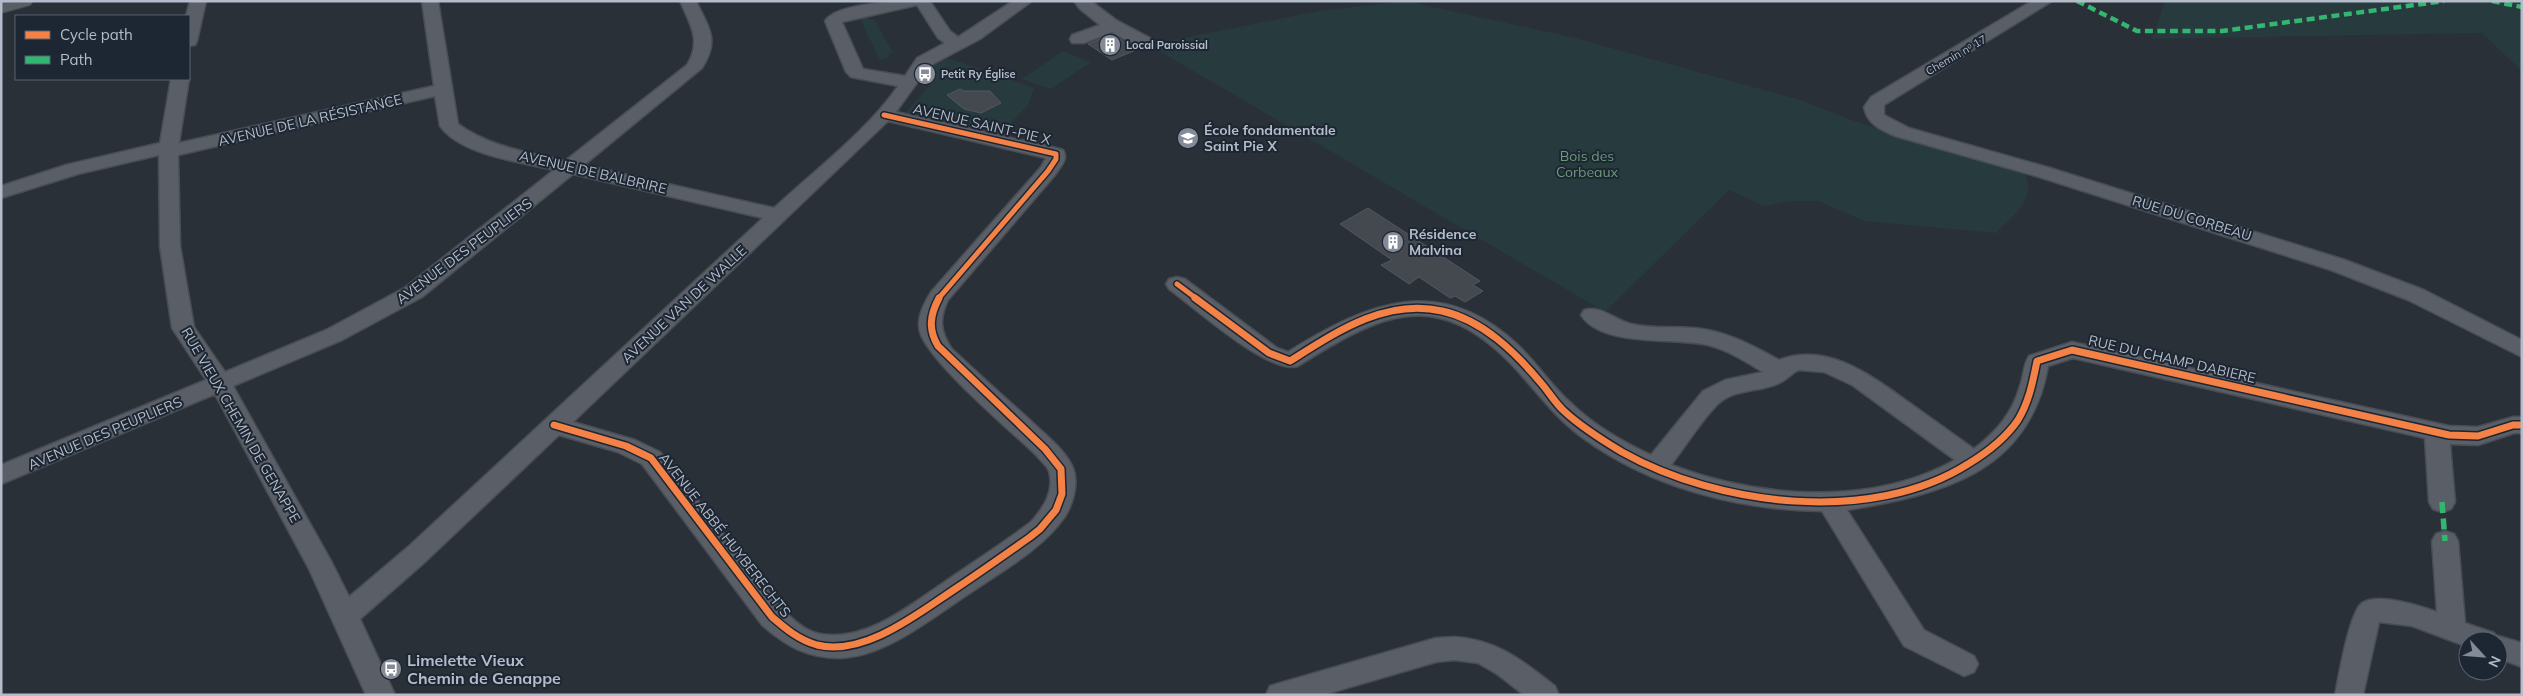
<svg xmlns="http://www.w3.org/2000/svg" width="2523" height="696" viewBox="0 0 2523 696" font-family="Mulish,sans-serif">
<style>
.green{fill:#273a3e}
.building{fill:#444950;stroke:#52575f}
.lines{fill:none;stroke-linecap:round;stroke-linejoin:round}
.minor-casing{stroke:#484c53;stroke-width:3}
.secondary-casing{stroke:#484c53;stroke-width:2}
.minor{fill:#5a5e66;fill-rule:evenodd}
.secondary{fill:#595d64;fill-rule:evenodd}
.quiet-far1{stroke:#33b770;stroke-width:4.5;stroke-dasharray:8 4.5;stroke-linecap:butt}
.quiet{stroke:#33b770;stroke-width:5.5;stroke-dasharray:11 5.5;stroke-linecap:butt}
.cycleway-far1-casing{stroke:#1d2633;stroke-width:8}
.cycleway-casing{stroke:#1d2633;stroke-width:10}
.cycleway-far1{stroke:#f48246;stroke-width:5}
.cycleway{stroke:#f48246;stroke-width:7}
.labels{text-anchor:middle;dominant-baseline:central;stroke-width:4;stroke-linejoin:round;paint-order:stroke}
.far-poi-label{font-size:11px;font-weight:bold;fill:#b4bcc9;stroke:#1d2633;text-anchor:start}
.far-street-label{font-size:11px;fill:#b4bcc9;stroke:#1d2633}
.street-label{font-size:14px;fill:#b4bcc9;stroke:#1d2633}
.poi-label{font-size:14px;font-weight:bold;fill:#b4bcc9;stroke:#1d2633;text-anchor:start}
.park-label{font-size:14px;fill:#6b9a76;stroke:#1d2633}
.near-poi-label{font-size:16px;font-weight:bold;fill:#b4bcc9;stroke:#1d2633;text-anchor:start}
</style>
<rect width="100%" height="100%" fill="#2a3038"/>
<!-- green -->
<g class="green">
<path d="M1406 1 1575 38 1800 100 1857 122 2025 172C2036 202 2015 213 1996 233L1864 221 1818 201H1792L1764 206 1729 190 1605 312 1149 45 1318 11Z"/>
<path d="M2165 1H2522V71L2482 33 2152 39Z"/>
<path d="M869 15V20L874 19 893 53 889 54 890 57 880 60 859 17Z"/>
<path d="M1063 51 1091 62 1051 89 1022 79Z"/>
<path d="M941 58 951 59 1034 88 1028 105 1002 132 909 113 907 111 930 85 922 75 927 66Z"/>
</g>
<!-- building -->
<g class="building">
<path d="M1112 34 1136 50 1112 60 1088 44Z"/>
<path d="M960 89 964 91H990L1001 103 981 113 964 109 947 95Z"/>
<path d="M1368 208 1480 281 1473 285 1483 291 1465 302 1455 296 1450 298 1419 277 1409 284 1381 265 1392 260 1340 224Z"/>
</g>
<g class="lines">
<!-- minor casing -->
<g class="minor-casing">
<g id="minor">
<path d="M190 1H206L197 41 195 45 189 46V16H186Z"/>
<path d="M422 1H438L458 124C490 147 527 152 565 161L687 65C702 41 690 24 680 1H696C709 28 720 40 702 68L584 165 774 208C813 172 869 129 898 86L851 77 846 72 825 21C838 1 907 1 930 1L950 31 958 37 1013 1H1032L980 39 929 66 896 112 1056 148 1063 150C1069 159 1060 167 1055 175L948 300C939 318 940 332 952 349 978 373 1004 397 1030 420 1044 434 1065 449 1073 468 1079 483 1073 505 1064 518 1041 550 1002 571 970 593 933 617 886 657 840 658 807 658 786 646 762 625L642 464 618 452 559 435 426 561 360 619 395 695H366L309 569 215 394 1 484V465L206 380 172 328 160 246 159 155 78 174 1 198V186L66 165 160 143 171 79H189L179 143 434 86ZM917 5 938 38 945 43 917 58 905 76 863 69 842 22ZM435 96 440 126C460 155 521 162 554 170L406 287 326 330 225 372 194 327 180 246 178 155ZM888 121 1046 158 1041 167 931 292C924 304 916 318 920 332 929 362 1010 430 1036 455 1040 460 1047 466 1049 471 1055 492 1043 508 1031 522 1003 543 975 561 946 581 910 605 867 642 820 634 804 631 793 619 782 609L660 452 635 440 573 422ZM573 174 763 218 408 547 349 597 331 561 233 386 342 340 422 297Z"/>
<path d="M1074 1H1091L1116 20 1150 38 1152 42 1150 46C1137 49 1123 38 1112 32L1084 43H1072L1070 39 1072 35 1100 25 1080 9Z"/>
<path d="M2032 1H2052L1884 105V115L1909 128 2050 168 2345 260 2424 290 2522 340V357L2408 300 2331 270 2036 176 1895 136C1881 130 1867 124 1864 107L1871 97Z"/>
<path d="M1177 277 1185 279 1277 348 1288 352C1368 302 1440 272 1518 345 1538 364 1552 387 1572 404 1595 426 1623 442 1651 455L1703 391 1725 380 1763 372C1746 362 1728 350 1708 345 1676 337 1602 348 1581 315L1584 310C1601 305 1615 320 1631 324 1651 329 1672 326 1693 328 1724 330 1752 345 1779 360 1828 341 1873 377 1911 404 1932 419 1953 434 1974 449 1997 431 2012 414 2020 386 2024 376 2023 365 2029 356L2072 342 2449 426 2478 427 2513 417H2522V433H2514L2478 445 2450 444 2455 502 2451 509 2442 512 2433 509 2429 502 2425 438 2073 358 2048 366C2029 474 1941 494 1847 510L1924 630 1974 656 1978 664 1974 672 1964 676 1904 646 1822 511C1738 510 1652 488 1583 438 1555 418 1538 393 1515 368 1437 285 1382 313 1298 366 1269 375 1195 308 1169 289L1166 284 1169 279ZM1799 370 1824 372 1852 385 1955 460C1871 507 1759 498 1671 465 1685 447 1703 418 1719 403 1735 389 1758 392 1777 384 1786 381 1790 374 1799 370Z"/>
<path d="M2445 531 2454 534 2458 541 2465 623 2494 633 2495 635 2522 643V667L2498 658V641H2468V647L2412 626 2379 622 2363 695H2335C2339 676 2349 613 2362 603 2377 592 2421 606 2437 612L2432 541 2436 534Z"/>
<path d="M1454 637C1496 639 1523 661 1555 686L1559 695H1524L1497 674 1478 663 1454 660 1436 662 1323 695H1266L1270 686 1280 683 1436 638Z"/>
</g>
</g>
<!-- secondary casing -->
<g class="secondary-casing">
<path id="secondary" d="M1 1H33L30 5 1 13Z"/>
</g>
<!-- minor -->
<use href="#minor" class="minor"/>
<!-- secondary -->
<use href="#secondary" class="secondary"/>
<!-- quiet-far1 -->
<g class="quiet-far1">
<path d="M2077 1 2137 31H2222L2444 1"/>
<path d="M2492 1 2522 7"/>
</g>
<!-- quiet -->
<path class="quiet" d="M2442 502 2445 541"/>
<!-- cycleway-far1 casing -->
<g class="cycleway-far1-casing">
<g id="cycleway-far1">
<path d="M884 115 1056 154V159L1048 171 938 299"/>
<path d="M1177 284 1197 299"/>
</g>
</g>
<!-- cycleway casing -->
<g class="cycleway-casing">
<g id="cycleway">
<path d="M1195 298 1269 353 1290 361C1336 332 1386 298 1442 311 1483 320 1516 353 1541 383 1549 392 1555 403 1564 411 1581 427 1602 440 1622 452 1718 506 1872 525 1968 464 1988 452 2005 439 2018 420 2029 402 2033 381 2037 361L2072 350 2449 435 2478 436 2513 425H2522"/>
<path d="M554 425 626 446 651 458 772 617C786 629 799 640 817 645 865 657 920 612 958 587 982 571 1006 554 1030 537L1040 529 1056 510 1062 494 1061 469 1045 449 938 346C928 329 930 315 939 298"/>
</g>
</g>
<!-- cycleway-far1 -->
<use href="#cycleway-far1" class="cycleway-far1"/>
<!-- cycleway -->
<use href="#cycleway" class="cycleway"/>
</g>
<!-- icons -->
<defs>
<g id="building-disc" transform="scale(1.125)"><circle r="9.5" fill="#848b96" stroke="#1d2633"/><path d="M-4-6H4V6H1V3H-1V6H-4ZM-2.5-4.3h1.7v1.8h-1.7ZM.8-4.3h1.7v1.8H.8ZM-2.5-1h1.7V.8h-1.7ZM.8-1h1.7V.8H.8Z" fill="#fff"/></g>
<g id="bus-disc" transform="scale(1.125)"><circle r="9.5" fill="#848b96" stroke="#1d2633"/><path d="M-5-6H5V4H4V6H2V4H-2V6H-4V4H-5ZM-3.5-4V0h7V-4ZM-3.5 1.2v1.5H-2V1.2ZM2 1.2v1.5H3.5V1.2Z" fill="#fff"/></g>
<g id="school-disc" transform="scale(1.125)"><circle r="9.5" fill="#848b96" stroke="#1d2633"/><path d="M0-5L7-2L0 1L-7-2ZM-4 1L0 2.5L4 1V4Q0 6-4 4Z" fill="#fff"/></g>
</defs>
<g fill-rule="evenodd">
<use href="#building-disc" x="1110" y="45"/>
<use href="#bus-disc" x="925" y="74"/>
<use href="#school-disc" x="1188" y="138"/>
<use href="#building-disc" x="1393" y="242"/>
<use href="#bus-disc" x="391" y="669"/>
</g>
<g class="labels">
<!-- far-poi labels -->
<g class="far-poi-label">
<text x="1126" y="45">Local Paroissial</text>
<text x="941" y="74">Petit Ry Église</text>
</g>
<!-- far-street labels -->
<g class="far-street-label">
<text transform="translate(1956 55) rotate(-30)">Chemin nᵒ 17</text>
</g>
<!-- street labels -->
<g class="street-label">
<text transform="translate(310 120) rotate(-13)">AVENUE DE LA RÉSISTANCE</text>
<text transform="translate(982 124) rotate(13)">AVENUE SAINT-PIE X</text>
<text transform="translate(593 172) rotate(13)">AVENUE DE BALBRIRE</text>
<text transform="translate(2192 218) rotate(17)">RUE DU CORBEAU</text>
<text transform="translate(464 251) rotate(-37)">AVENUE DES PEUPLIERS</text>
<text transform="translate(684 304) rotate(-43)">AVENUE VAN DE WALLE</text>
<text transform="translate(2172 359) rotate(13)">RUE DU CHAMP DABIERE</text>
<text transform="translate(241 425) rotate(60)">RUE VIEUX CHEMIN DE GENAPPE</text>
<text transform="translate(105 433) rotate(-23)">AVENUE DES PEUPLIERS</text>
<text transform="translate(725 535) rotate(52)">AVENUE ABBÉ HUYBERECHTS</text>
</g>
<!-- poi labels -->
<g class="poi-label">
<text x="1204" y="130">École fondamentale<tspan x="1204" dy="16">Saint Pie X</tspan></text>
<text x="1409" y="234">Résidence<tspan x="1409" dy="16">Malvina</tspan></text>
</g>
<!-- park labels -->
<g class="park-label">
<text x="1587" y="156">Bois des<tspan x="1587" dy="16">Corbeaux</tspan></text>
</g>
<!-- near-poi labels -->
<g class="near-poi-label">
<text x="407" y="660">Limelette Vieux<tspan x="407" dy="18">Chemin de Genappe</tspan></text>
</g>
</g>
<!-- border -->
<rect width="2523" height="696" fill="none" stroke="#b4bcc9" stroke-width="5"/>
<!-- legend -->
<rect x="15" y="15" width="175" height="65" fill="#1d2633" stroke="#59626f"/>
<rect x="25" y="31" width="25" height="8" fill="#f48246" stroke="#59626f"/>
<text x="60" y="40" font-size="15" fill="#b4bcc9">Cycle path</text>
<rect x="25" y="56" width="25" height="8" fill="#33b770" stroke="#59626f"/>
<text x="60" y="65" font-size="15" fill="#b4bcc9">Path</text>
<!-- north arrow -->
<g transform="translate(2483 656) rotate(116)"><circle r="24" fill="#1d2633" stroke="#59626f"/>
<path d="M0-4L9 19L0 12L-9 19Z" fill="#848b96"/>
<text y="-8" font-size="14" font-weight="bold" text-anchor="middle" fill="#b4bcc9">N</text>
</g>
</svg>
